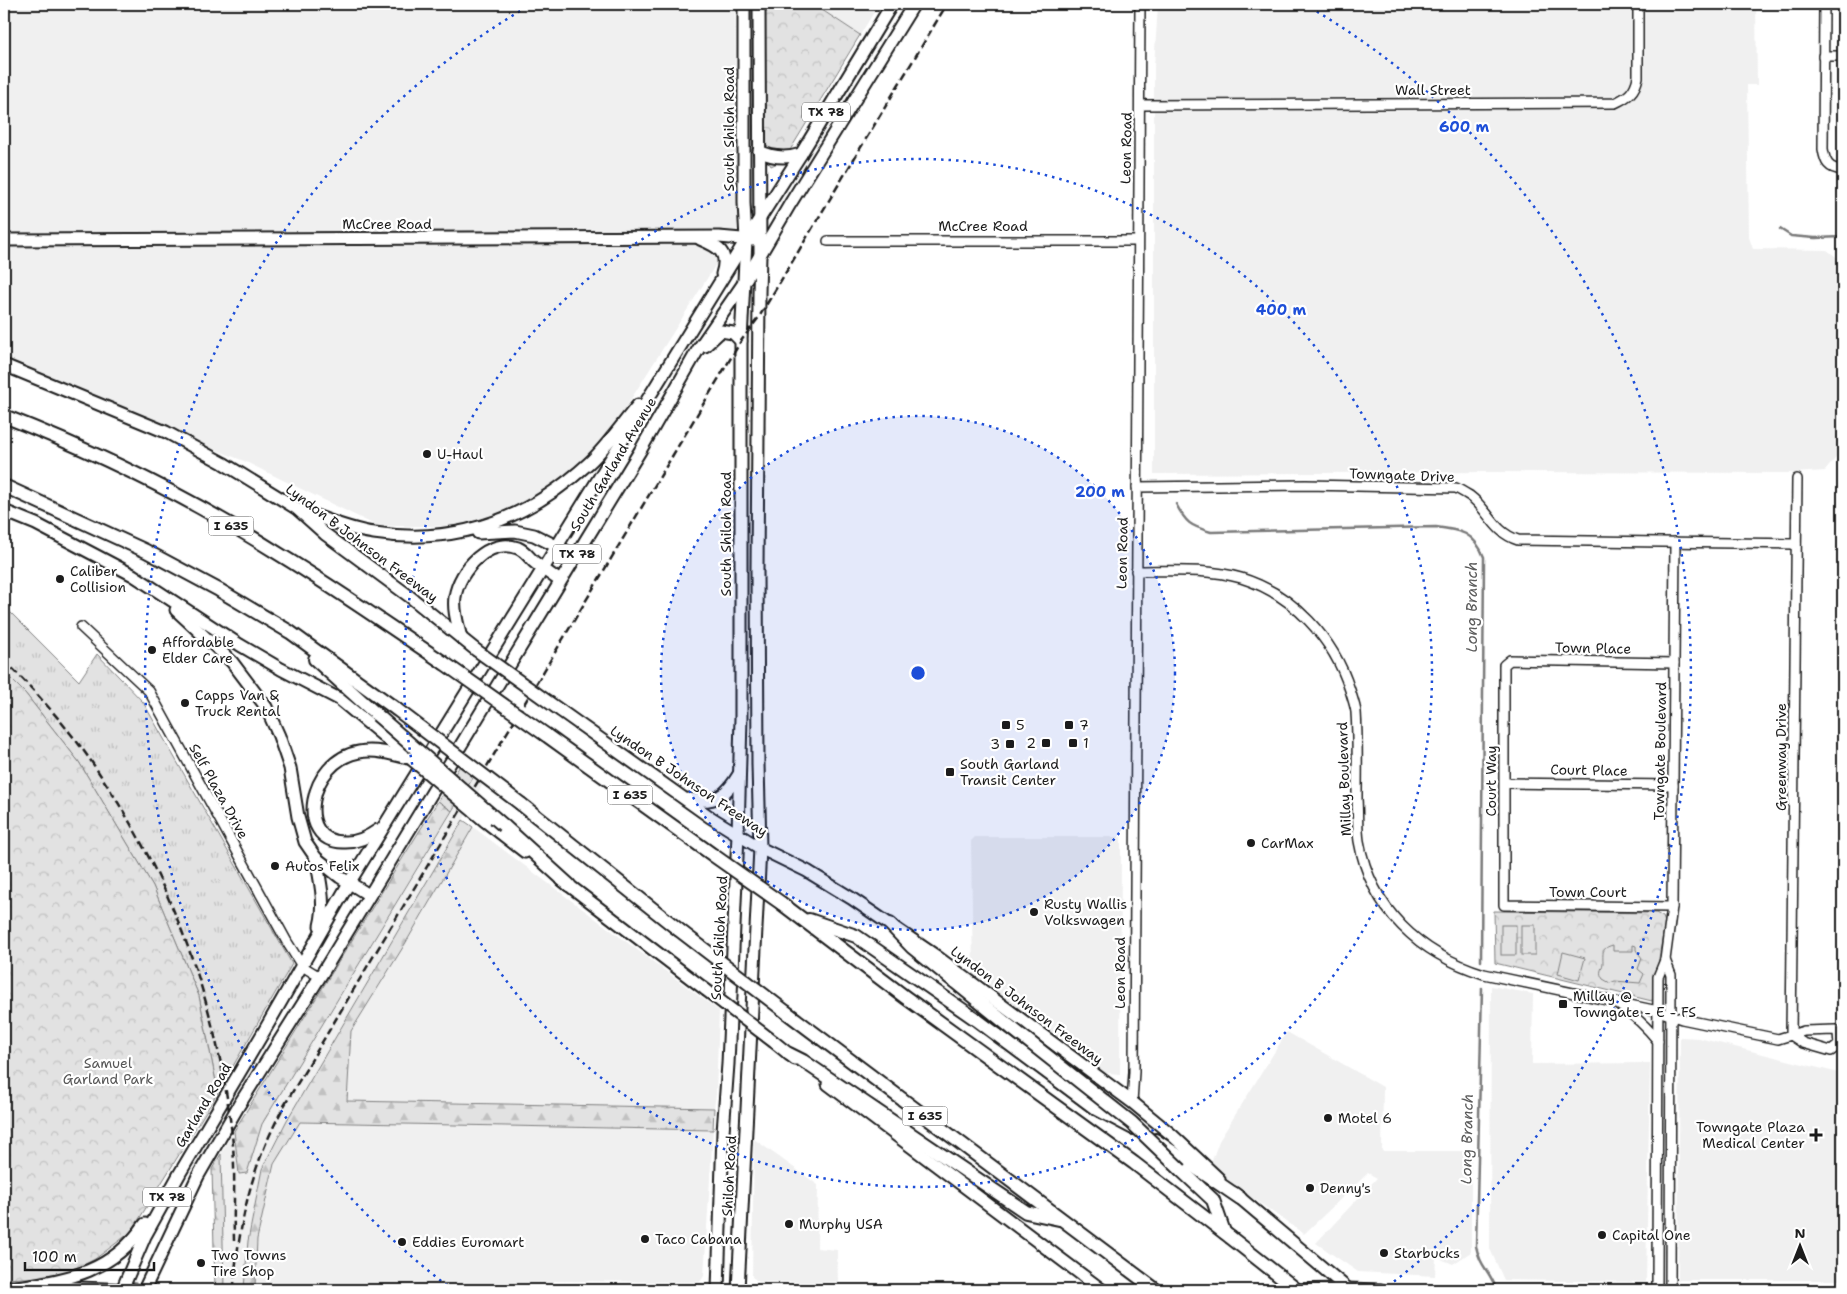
<svg xmlns="http://www.w3.org/2000/svg" width="1847" height="1294" viewBox="0 0 1847 1294" font-family="'Shantell Sans',sans-serif">
<style>
.built{fill:#f0f0f0}
.grass{fill:url(#grass-tufts);stroke:#7f7f7f}
.forest{fill:url(#forest-firs);stroke:#7f7f7f}
.park{fill:url(#park-crowns);stroke:#7f7f7f}
.pitch{fill:#e2e2e2;stroke:#7f7f7f}
.lines{fill:none;stroke-linecap:round;stroke-linejoin:round}
.stream{stroke:#7a7a7a;stroke-width:2.5}
.minor-casing{stroke:#1c1c1c;stroke-width:12}
.major-casing{stroke:#1c1c1c;stroke-width:15}
.highway-casing{stroke:#1c1c1c;stroke-width:16}
.minor{stroke:#fff;stroke-width:9}
.major{stroke:#fff;stroke-width:11}
.highway{stroke:#fff;stroke-width:12}
.rail{stroke:#1c1c1c;stroke-width:2.5;stroke-dasharray:8 4;stroke-linecap:butt}
.major-bridge-casing{stroke:#1c1c1c;stroke-width:15;stroke-linecap:butt}
.highway-bridge-casing{stroke:#1c1c1c;stroke-width:16;stroke-linecap:butt}
.major-bridge{stroke:#fff;stroke-width:11}
.highway-bridge{stroke:#fff;stroke-width:12}
.ring{fill:none;stroke:#1d4ed8;stroke-width:2.5;stroke-dasharray:2.5 5}
.poi-dot{fill:#1c1c1c;stroke:#fff;stroke-width:2}
.labels{text-anchor:middle;dominant-baseline:central;stroke-width:4.5;stroke-linejoin:round;paint-order:stroke}
.shield{fill:#fff;stroke:#606060;stroke-width:1}
.shield-label{font-size:12px;font-weight:bold;fill:#1c1c1c}
.street-label{font-size:14px;fill:#1c1c1c;stroke:#fff}
.poi-label{font-size:14px;fill:#1c1c1c;stroke:#fff;text-anchor:start}
.park-label{font-size:14px;fill:#575757;stroke:#fff}
.water-label{font-size:15px;font-style:italic;fill:#5a5a5a;stroke:#fff}
.centre{fill:#1d4ed8;stroke:#fff;stroke-width:2.5}
.ring-label{font-size:15px;text-anchor:middle;font-weight:bold;fill:#1d4ed8;stroke:#fff;stroke-width:4.5;stroke-linejoin:round;paint-order:stroke}
</style>
<defs>
<pattern id="grass-tufts" width="24" height="20" patternUnits="userSpaceOnUse" patternTransform="scale(1.25)"><rect width="24" height="20" fill="#e2e2e2"/><path d="M3 7l-1-3M5 7V3M7 7l1-3M15 17l-1-3M17 17v-4M19 17l1-3" fill="none" stroke="#c1c1c1"/></pattern>
<pattern id="forest-firs" width="22" height="20" patternUnits="userSpaceOnUse" patternTransform="scale(1.25)"><rect width="22" height="20" fill="#e2e2e2"/><path d="M5 1l3.5 6h-7zM16 11l3.5 6h-7z" fill="#c1c1c1"/></pattern>
<pattern id="park-crowns" width="20" height="18" patternUnits="userSpaceOnUse" patternTransform="scale(1.25)"><rect width="20" height="18" fill="#e2e2e2"/><path d="M2 6a3 3 0 1 1 6 0M12 15a3 3 0 1 1 6 0" fill="none" stroke="#c1c1c1"/></pattern>
</defs>
<rect width="100%" height="100%" fill="#fff"/>
<filter id="ink" filterUnits="userSpaceOnUse"><feTurbulence type="fractalNoise" baseFrequency=".02" numOctaves="2"/><feDisplacementMap in="SourceGraphic" scale="10" xChannelSelector="R" yChannelSelector="G"/><feConvolveMatrix kernelMatrix="1 2 1 2 8 2 1 2 1" color-interpolation-filters="sRGB"/></filter>
<g filter="url(#ink)">
<!-- built -->
<g class="built">
<path d="M4 4H735L737 231 597 453 528 502 460 526H377L244 461 4 365Z"/>
<path d="M813 4H879L860 35Z"/>
<path d="M1158 4H1756L1757 85H1747L1749 237 1753 249 1827 250 1843 262V449L1825 471 1793 473 1492 472 1154 474V67Z"/>
<path d="M480 767 489 773 463 820 287 1120 262 1169 248 1241 244 1288H224L221 1154 234 1131 239 1174 247 1173 262 1124Z"/>
<path d="M473 827 719 1011 716 1094 714 1108 347 1101 351 1031Z"/>
<path d="M975 837H1121L1120 1074 1095 1072 973 975 971 841Z"/>
<path d="M1491 986 1533 994 1532 1064 1650 1063 1646 1282 1504 1280 1490 1249Z"/>
<path d="M1287 1032 1383 1087 1382 1151H1471V1252L1453 1264 1436 1257 1435 1276 1358 1272 1316 1243 1377 1178 1368 1173 1304 1234 1251 1197 1210 1166 1219 1141Z"/>
<path d="M1680 1037 1699 1038 1843 1074V1280H1678Z"/>
<path d="M299 1122 713 1130 704 1276 700 1282 554 1281V1283L255 1288 257 1239 274 1164Z"/>
<path d="M754 1139 818 1185 817 1248 837 1250 838 1282H759L752 1277Z"/>
</g>
<!-- grass -->
<g class="grass">
<path d="M4 606 79 681 97 654 143 702 292 964 218 1092 199 996 153 886 79 762 25 693 4 672Z"/>
<path d="M466 756 480 767 452 811 438 801Z"/>
</g>
<!-- forest -->
<g class="forest">
<path d="M438 801 452 811 262 1124 247 1173 239 1174 234 1131Z"/>
<path d="M463 820 473 827 405 944 351 1031 347 1101 714 1108 713 1130 300 1122 274 1164 257 1239 255 1288H244L248 1241 262 1169 287 1120Z"/>
<path d="M221 1154 224 1288H215L212 1169Z"/>
</g>
<!-- park -->
<g class="park">
<path d="M763 4H813L860 35 784 160 771 166 763 152Z"/>
<path d="M4 672 25 693 79 762 153 886 199 996 218 1092 131 1232 95 1259 62 1276 4 1279Z"/>
<path d="M1494 911 1656 913 1663 917 1665 922 1652 1001 1495 963Z"/>
</g>
<!-- pitch -->
<g class="pitch">
<rect x="1501" y="925" width="15" height="30"/>
<rect x="1521" y="925" width="14" height="30"/>
<path d="M1613 945V951H1633V945L1636 946V950L1642 958 1638 969 1644 974 1640 983 1615 981 1610 983 1603 979C1598 972 1602 970 1603 963 1603 953 1601 948 1613 945Z"/>
<path d="M1563 952 1585 958 1579 980 1558 974Z"/>
</g>
<g class="lines">
<!-- stream -->
<g class="stream">
<path d="M1780 229 1791 236 1815 238 1843 237"/>
<path d="M1176 504C1186 523 1190 526 1211 532L1436 527C1460 530 1474 532 1484 557L1481 961"/>
<path d="M1482 988 1476 1246C1480 1266 1488 1269 1495 1286"/>
</g>
<!-- minor casing -->
<g class="minor-casing">
<g id="minor">
<path d="M1824 4 1823 149C1825 162 1828 169 1843 170"/>
<path d="M1823 56H1843"/>
<path d="M1140 105 1615 103C1628 97 1635 92 1638 77V4"/>
<path d="M828 241H1138"/>
<path d="M1137 487 1306 485 1456 488C1460 490 1465 493 1470 496 1489 510 1493 532 1518 540L1796 544"/>
<path d="M1136 571C1170 571 1207 568 1241 578 1293 594 1334 639 1350 690 1352 697 1355 705 1356 712 1358 741 1357 770 1357 799 1358 813 1357 828 1359 841 1371 910 1420 954 1484 974L1658 1011 1682 1019 1778 1039 1791 1035 1803 1043 1831 1051 1839 1045 1838 1033 1835 1030 1804 1031 1791 1035 1797 479"/>
<path d="M81 627 149 691 287 942 302 966 320 977"/>
<path d="M1505 783 1673 785"/>
<path d="M1672 907 1504 905V665L1510 660 1674 663"/>
<path d="M1665 960 1671 975 1670 1290"/>
<path d="M1619 1005C1634 1015 1646 1026 1658 1041"/>
<path d="M1132 1102 1134 1072 1140 4"/>
<path d="M1657 1290 1658 977 1665 960 1672 907 1675 542"/>
</g>
</g>
<!-- major casing -->
<g class="major-casing">
<g id="major">
<path d="M759 151C773 158 786 159 801 154"/>
<path d="M700 239C719 247 729 252 722 274"/>
<path d="M4 240 719 237 753 240"/>
<path d="M705 346 721 331 733 333 741 341"/>
<path d="M4 365 166 432 223 463 296 508 325 534 409 596 476 650"/>
<path d="M4 511 36 524 133 575 240 645 281 669 339 699 410 758"/>
<path d="M302 511C325 519 350 530 374 533 457 546 528 519 589 463 607 446 622 424 638 405"/>
<path d="M478 533 515 531 534 535 576 556"/>
<path d="M176 610 232 662 266 707 279 736 290 768 298 817 305 842 316 858 340 877 369 895"/>
<path d="M461 638C458 625 453 611 455 597 459 570 489 537 518 548 525 551 528 556 533 561 541 568 551 574 560 581"/>
<path d="M561 711 710 817 760 848 807 871 851 898 936 956 1132 1102 1172 1135 1219 1179"/>
<path d="M689 799C716 804 726 796 739 774"/>
<path d="M485 821 525 852"/>
<path d="M378 830C367 838 356 843 343 842 295 842 308 761 359 752 375 749 393 754 408 758"/>
<path d="M316 858C320 881 326 903 320 926"/>
<path d="M562 880 706 990"/>
<path d="M774 1042 795 1059"/>
<path d="M828 1084 1102 1290"/>
<path d="M1234 1193 1349 1290"/>
<path d="M4 1287H23"/>
<path d="M16 1287C70 1280 113 1271 145 1224"/>
<path d="M49 1287 135 1290"/>
<path d="M122 1290 145 1236 180 1173 263 1033 349 883 746 240 801 154 892 4"/>
<path d="M144 1290 198 1176 239 1105 326 967 576 556 640 451 699 348 743 284 790 204 914 4"/>
<path d="M718 1290 723 1132 728 1064 738 834 741 718V341L746 240 744 203V4"/>
<path d="M738 1290 760 848 758 764 757 570 759 293 760 255 759 4"/>
<path d="M1279 1290 1347 1289 1381 1290"/>
</g>
</g>
<!-- highway casing -->
<g class="highway-casing">
<g id="highway">
<path d="M4 416C99 453 192 499 279 554 335 588 389 626 444 663"/>
<path d="M4 486 146 551 219 590 290 632 396 709"/>
<path d="M315 659 377 715"/>
<path d="M546 735 713 855"/>
<path d="M521 804 679 930"/>
<path d="M504 826 569 885"/>
<path d="M781 903 905 997 1134 1163 1230 1237"/>
<path d="M809 920 856 936 977 1020 1095 1108 1133 1128"/>
<path d="M890 924 912 947 1013 1029"/>
<path d="M786 1012 1156 1290"/>
<path d="M789 1054 803 1061 1026 1212 1059 1219"/>
<path d="M1155 1140 1240 1198"/>
<path d="M1181 1170 1213 1200 1224 1232"/>
</g>
</g>
<!-- minor -->
<use href="#minor" class="minor"/>
<!-- major -->
<use href="#major" class="major"/>
<!-- highway -->
<use href="#highway" class="highway"/>
<!-- rail -->
<g class="rail">
<path d="M4 660C40 696 75 735 103 779 174 886 218 1008 232 1135 236 1170 233 1206 234 1241"/>
<path d="M234 1290C234 1276 236 1262 238 1248 246 1194 258 1155 284 1106L741 341 759 317 947 4"/>
</g>
<!-- major-bridge casing -->
<g class="major-bridge-casing">
<g id="major-bridge">
<path d="M476 650 561 711"/>
<path d="M410 758 485 821"/>
<path d="M706 990 774 1042"/>
</g>
</g>
<!-- highway-bridge casing -->
<g class="highway-bridge-casing">
<g id="highway-bridge">
<path d="M444 663 546 735"/>
<path d="M396 709 521 804"/>
<path d="M377 715 504 826"/>
<path d="M713 855 781 903"/>
<path d="M679 930 786 1012"/>
<path d="M1013 1029 1132 1123 1181 1170"/>
<path d="M1230 1237 1297 1290"/>
</g>
</g>
<!-- major-bridge -->
<use href="#major-bridge" class="major-bridge"/>
<!-- highway-bridge -->
<use href="#highway-bridge" class="highway-bridge"/>
</g>
</g>
<!-- distance rings -->
<circle cx="918" cy="673" r="257" fill="#1d4ed8" fill-opacity=".12"/>
<g class="ring">
<circle cx="918" cy="673" r="257"/>
<circle cx="918" cy="673" r="514"/>
<path d="M453 1290A772 772 0 0 1 532 4M1304 4A772 772 0 0 1 1383 1290"/>
</g>
<!-- markers -->
<g class="poi-dot">
<circle cx="427" cy="454" r="5"/>
<circle cx="60" cy="579" r="5"/>
<circle cx="152" cy="650" r="5"/>
<circle cx="185" cy="703" r="5"/>
<rect x="1001" y="720" width="10" height="10" rx="2.5"/>
<rect x="1064" y="720" width="10" height="10" rx="2.5"/>
<rect x="1041" y="738" width="10" height="10" rx="2.5"/>
<rect x="1068" y="738" width="10" height="10" rx="2.5"/>
<rect x="1005" y="739" width="10" height="10" rx="2.5"/>
<rect x="945" y="767" width="10" height="10" rx="2.5"/>
<circle cx="1251" cy="843" r="5"/>
<circle cx="275" cy="866" r="5"/>
<circle cx="1034" cy="912" r="5"/>
<rect x="1558" y="999" width="10" height="10" rx="2.5"/>
<circle cx="1328" cy="1118" r="5"/>
<path d="M1813.5 1127.5h5v5h5v5h-5v5h-5v-5h-5v-5h5z"/>
<circle cx="1310" cy="1188" r="5"/>
<circle cx="789" cy="1224" r="5"/>
<circle cx="1602" cy="1235" r="5"/>
<circle cx="645" cy="1239" r="5"/>
<circle cx="402" cy="1242" r="5"/>
<circle cx="1384" cy="1253" r="5"/>
<circle cx="201" cy="1263" r="5"/>
</g>
<g class="labels">
<!-- shield labels -->
<g class="shield">
<rect x="802" y="102.5" width="48" height="19" rx="4"/>
<rect x="208.5" y="516.5" width="45" height="19" rx="4"/>
<rect x="553" y="544.5" width="48" height="19" rx="4"/>
<rect x="607.5" y="785.5" width="45" height="19" rx="4"/>
<rect x="902.5" y="1106.5" width="45" height="19" rx="4"/>
<rect x="143" y="1187.5" width="48" height="19" rx="4"/>
</g>
<g class="shield-label">
<text x="826" y="112">TX 78</text>
<text x="231" y="526">I 635</text>
<text x="577" y="554">TX 78</text>
<text x="630" y="795">I 635</text>
<text x="925" y="1116">I 635</text>
<text x="167" y="1197">TX 78</text>
</g>
<!-- street labels -->
<g class="street-label">
<text x="1433" y="90">Wall Street</text>
<text transform="translate(729 129) rotate(-90)">South Shiloh Road</text>
<text transform="translate(1126 148) rotate(-89)">Leon Road</text>
<text x="387" y="224">McCree Road</text>
<text x="983" y="226">McCree Road</text>
<text transform="translate(613 464) rotate(-59)">South Garland Avenue</text>
<text transform="translate(1402 475) rotate(2)">Towngate Drive</text>
<text transform="translate(726 534) rotate(-90)">South Shiloh Road</text>
<text transform="translate(362 543) rotate(37)">Lyndon B Johnson Freeway</text>
<text transform="translate(1122 553) rotate(-89)">Leon Road</text>
<text transform="translate(1593 648) rotate(1)">Town Place</text>
<text transform="translate(1660 751) rotate(-89)">Towngate Boulevard</text>
<text transform="translate(1781 757) rotate(-90)">Greenway Drive</text>
<text transform="translate(1589 770) rotate(1)">Court Place</text>
<text transform="translate(1344 779) rotate(-92)">Millay Boulevard</text>
<text transform="translate(689 781) rotate(34)">Lyndon B Johnson Freeway</text>
<text transform="translate(1491 781) rotate(-90)">Court Way</text>
<text transform="translate(219 791) rotate(61)">Self Plaza Drive</text>
<text x="1588" y="892">Town Court</text>
<text transform="translate(719 938) rotate(-87)">South Shiloh Road</text>
<text transform="translate(1120 973) rotate(-90)">Leon Road</text>
<text transform="translate(1027 1005) rotate(37)">Lyndon B Johnson Freeway</text>
<text transform="translate(203 1105) rotate(-59)">Garland Road</text>
<text transform="translate(729 1176) rotate(-87)">Shiloh Road</text>
</g>
<!-- poi labels -->
<g class="poi-label">
<text x="437" y="454">U-Haul</text>
<text x="70" y="571">Caliber<tspan x="70" dy="16">Collision</tspan></text>
<text x="162" y="642">Affordable<tspan x="162" dy="16">Elder Care</tspan></text>
<text x="195" y="695">Capps Van &amp;<tspan x="195" dy="16">Truck Rental</tspan></text>
<text x="1016" y="725">5</text>
<text x="1079" y="725">7</text>
<text x="1036" y="743" text-anchor="end">2</text>
<text x="1083" y="743">1</text>
<text x="1000" y="744" text-anchor="end">3</text>
<text x="960" y="764">South Garland<tspan x="960" dy="16">Transit Center</tspan></text>
<text x="1261" y="843">CarMax</text>
<text x="285" y="866">Autos Felix</text>
<text x="1044" y="904">Rusty Wallis<tspan x="1044" dy="16">Volkswagen</tspan></text>
<text x="1573" y="996">Millay @<tspan x="1573" dy="16">Towngate - E - FS</tspan></text>
<text x="1338" y="1118">Motel 6</text>
<text x="1805" y="1127" text-anchor="end">Towngate Plaza<tspan x="1805" dy="16">Medical Center</tspan></text>
<text x="1320" y="1188">Denny's</text>
<text x="799" y="1224">Murphy USA</text>
<text x="1612" y="1235">Capital One</text>
<text x="655" y="1239">Taco Cabana</text>
<text x="412" y="1242">Eddies Euromart</text>
<text x="1394" y="1253">Starbucks</text>
<text x="211" y="1255">Two Towns<tspan x="211" dy="16">Tire Shop</tspan></text>
</g>
<!-- park labels -->
<g class="park-label">
<text x="108" y="1063">Samuel<tspan x="108" dy="16">Garland Park</tspan></text>
</g>
<!-- water labels -->
<g class="water-label">
<text transform="translate(1472 607) rotate(-90)">Long Branch</text>
<text transform="translate(1467 1139) rotate(-89)">Long Branch</text>
</g>
</g>
<circle cx="918" cy="673" r="8" class="centre"/>
<g class="ring-label">
<text x="1464" y="132">600 m</text>
<text x="1281" y="315">400 m</text>
<text x="1100" y="497">200 m</text>
</g>
<!-- margin -->
<rect width="1847" height="1294" fill="none" stroke="#fff" stroke-width="20"/>
<rect x="10" y="10" width="1827" height="1274" fill="none" stroke="#1c1c1c" stroke-width="2" filter="url(#ink)"/>
<!-- north arrow -->
<g transform="translate(1800 1246)" stroke="#ffffff" stroke-width="4" paint-order="stroke">
<path d="M0-4L9 19L0 12L-9 19Z" fill="#1c1c1c"/>
<text y="-8" font-size="14" font-weight="bold" text-anchor="middle" fill="#1c1c1c">N</text>
</g>
<!-- scale -->
<path d="M25 1262v8h129v-8" fill="none" stroke="#1c1c1c" stroke-width="2.5"/>
<text x="32" y="1262" font-size="15" fill="#1c1c1c" stroke="#ffffff" stroke-width="4" paint-order="stroke">100 m</text>
</svg>
